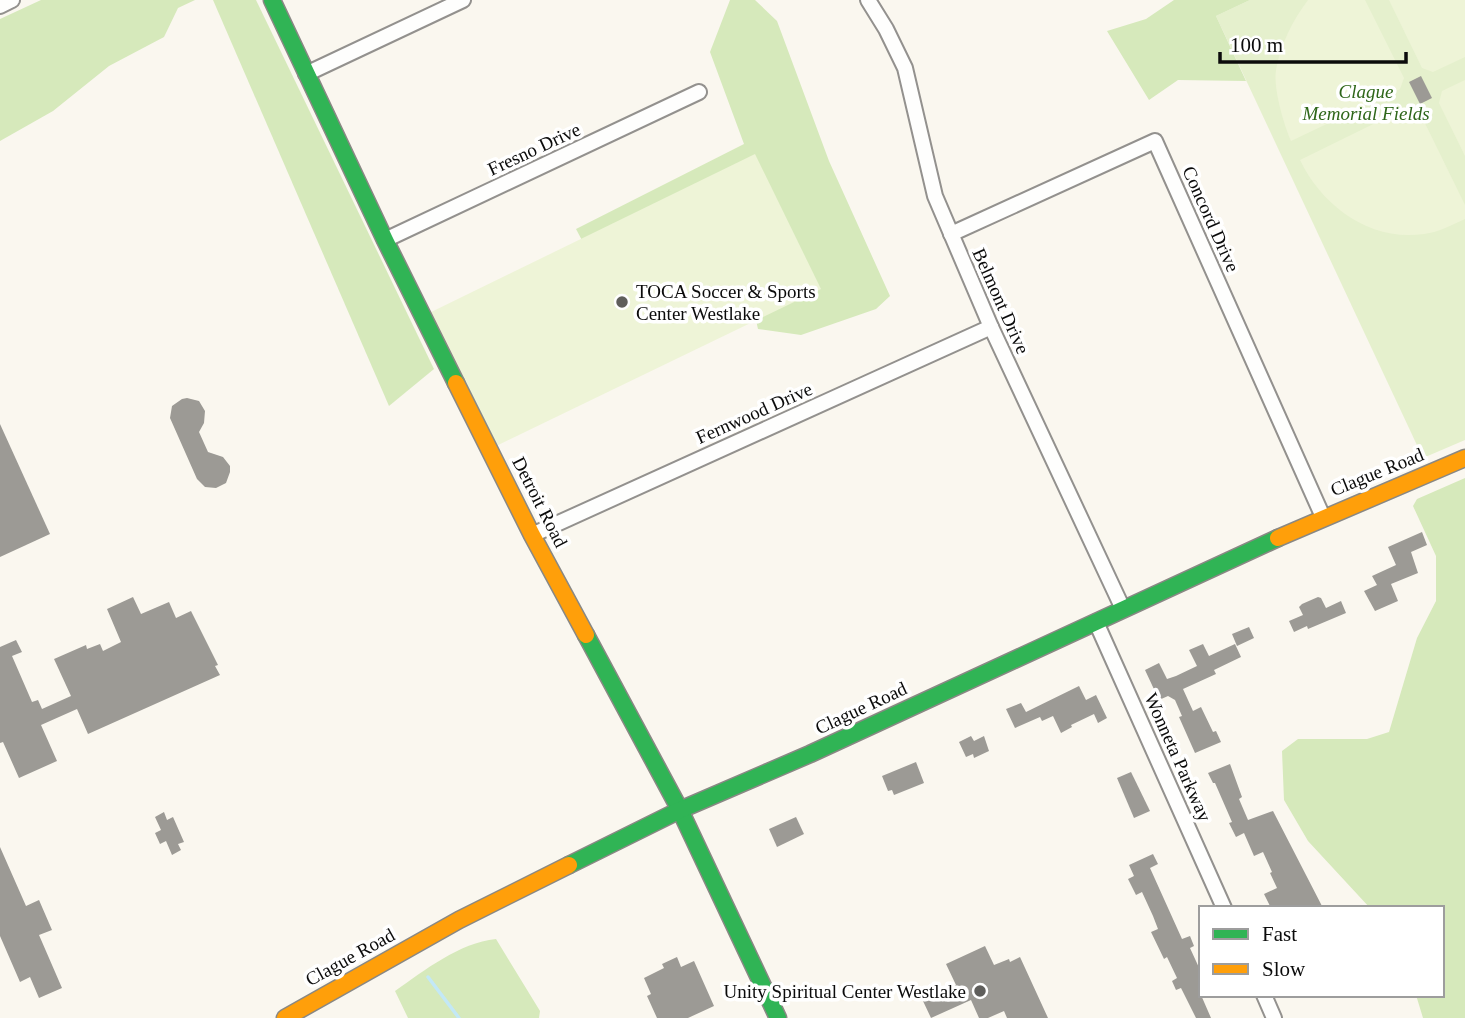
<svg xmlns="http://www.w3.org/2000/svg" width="1465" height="1018" viewBox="0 0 1465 1018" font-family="Georgia,serif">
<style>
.green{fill:#e5f0cd}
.forest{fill:#d6e9bb}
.pitch{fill:#eef4d7}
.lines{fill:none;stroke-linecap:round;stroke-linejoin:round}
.stream{stroke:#c3e8f6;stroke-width:3.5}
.building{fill:#9c9a95}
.street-casing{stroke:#93918e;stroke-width:18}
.fast-casing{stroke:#898884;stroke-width:19}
.slow-casing{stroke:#898884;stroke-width:19}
.street{stroke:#fefefd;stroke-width:14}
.fast{stroke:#30b455;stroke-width:16}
.slow{stroke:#ff9f0a;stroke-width:16}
.poi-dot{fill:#5f5e5b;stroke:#fff;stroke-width:2.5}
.labels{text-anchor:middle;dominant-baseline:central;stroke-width:7;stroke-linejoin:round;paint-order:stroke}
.park-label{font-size:19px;font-style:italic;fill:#2e6619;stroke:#fff}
.street-label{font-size:19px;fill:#0b0b0b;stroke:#fff}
.poi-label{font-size:19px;fill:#0b0b0b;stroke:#fff;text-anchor:start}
</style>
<rect width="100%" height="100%" fill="#faf7ef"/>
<!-- green -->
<path class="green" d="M1250 0H1465V440L1423 458 1216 16Z"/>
<!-- forest -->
<g class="forest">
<path d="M41 0H195L178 8 164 37 109 66 53 111 0 141V19Z"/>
<path d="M213 0H256L434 369 389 406Z"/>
<path d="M730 0H755L777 21 829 161 890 296 876 309 801 335 758 329 727 194 594 263 576 229 744 144 710 52Z"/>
<path d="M1174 0H1250L1216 16 1246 81 1178 80 1149 100 1107 31 1146 19Z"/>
<path d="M1465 478V1018H1423L1416 995H1442V908H1370L1308 841 1284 800 1282 751 1298 739H1367L1389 732 1417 638 1436 601V556L1413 506 1417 499Z"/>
<path d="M496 939 540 1011 539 1018H408L395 991C425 970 459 943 496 939Z"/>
</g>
<!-- pitch -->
<g class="pitch">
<path d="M1308 0H1365L1404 78 1400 89 1291 141C1284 125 1273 88 1276 70 1280 45 1293 20 1308 0Z"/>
<path d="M1389 0H1465V57L1433 72 1422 68Z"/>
<path d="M1465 80V156L1439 103 1442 91Z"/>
<path d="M1408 107 1419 111 1465 205V219C1452 225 1439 232 1424 234 1370 242 1322 206 1300 160Z"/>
<path d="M755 154 821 289 490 449 423 316Z"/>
</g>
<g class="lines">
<!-- stream -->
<path class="stream" d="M428 977 459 1018"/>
</g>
<!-- building -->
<g class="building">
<path d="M1421 76 1432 98 1420 104 1409 82Z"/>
<path d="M187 398 199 401 205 411 204 423 199 432 208 452 223 457 230 466V472L226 483 216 488 205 487 197 479 170 418 172 406 182 399Z"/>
<path d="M0 424 50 534 0 557Z"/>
<path d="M1422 532 1427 545 1411 552 1418 573 1391 584 1398 601 1375 611 1364 591 1377 585 1372 576 1396 565 1388 547Z"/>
<path d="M133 597 141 614 169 602 176 618 191 611 218 665 215 666 220 675 88 734 77 709 41 725 57 761 19 778 3 742 0 743V647L16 640 22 652 12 656 32 702 38 700 42 709 71 696 54 659 86 645 87 649 100 644 103 651 121 642 107 609Z"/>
<path d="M1318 597 1321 598 1326 608 1341 601 1346 613 1308 629 1307 626 1294 632 1289 621 1303 615 1299 607 1302 604Z"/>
<path d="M1249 627 1254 638 1237 646 1232 634Z"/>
<path d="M1203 644 1209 656 1235 644 1241 657 1214 670 1216 674 1183 689 1193 711 1201 707 1213 732 1216 731 1221 742 1195 753 1179 717 1182 716 1175 700 1168 696 1159 700 1145 670 1159 663 1167 679 1176 676 1197 666 1189 650Z"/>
<path d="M1079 686 1086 700 1096 695 1107 718 1098 723 1094 714 1071 725 1072 727 1061 733 1053 716 1042 721 1040 717 1015 728 1006 709 1021 703 1026 712Z"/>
<path d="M971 736 974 741 984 736 989 751 974 758 973 754 966 757 959 742Z"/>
<path d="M916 762 924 783 894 795 892 790 888 791 882 776Z"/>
<path d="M1230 764 1242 797 1239 799 1248 820 1273 811 1323 908H1271L1264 894 1277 888 1270 873 1272 872 1263 852 1254 856 1244 833 1236 837 1229 823 1232 822 1215 783H1213L1208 773Z"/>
<path d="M1131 772 1150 811 1134 818 1117 778Z"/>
<path d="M164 812 167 820 173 817 184 842 178 844 181 850 172 855 166 841 160 844 155 833 161 830 155 817Z"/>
<path d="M796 817 804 834 777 847 769 829Z"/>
<path d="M0 847 26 906 39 900 52 930 39 935 62 988 39 998 30 977 20 982 0 936Z"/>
<path d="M1153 854 1158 864 1150 868 1182 939 1190 936 1194 946 1190 948 1201 972V995L1211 1018H1196L1181 988 1176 990 1172 981 1177 978 1167 957 1164 959 1151 932 1158 929 1153 916 1142 892 1136 895 1128 879 1134 876 1129 865Z"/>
<path d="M985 946 994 965 1009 959 1010 962 1020 957 1048 1018H1007L1004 1011 988 1018H979L971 1000 931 1018 923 1001 956 985 946 964Z"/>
<path d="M677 957 681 967 694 961 714 1006 688 1018H657L647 996 651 994 644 978 664 968 662 964Z"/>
</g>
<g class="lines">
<!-- street casing -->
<g class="street-casing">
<g id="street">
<path d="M868 0 886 29 905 68 935 196 991 327 1123 609"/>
<path d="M0 6 12 0"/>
<path d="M306 74 463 0"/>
<path d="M951 234 1155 141 1323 517"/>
<path d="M385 240 699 92"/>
<path d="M532 535 991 327"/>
<path d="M1096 622 1224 908"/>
<path d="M1264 995 1274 1018"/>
</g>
</g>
<!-- fast casing -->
<g class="fast-casing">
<g id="fast">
<path d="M272 0 385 240 456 383"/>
<path d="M586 635 680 810 778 1018"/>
<path d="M569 865 680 810 810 754 1278 538"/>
</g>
</g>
<!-- slow casing -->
<g class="slow-casing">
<g id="slow">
<path d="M456 383 532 535 586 635"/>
<path d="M1278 538 1465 458"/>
<path d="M285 1018 459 920 569 865"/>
</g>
</g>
<!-- street -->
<use href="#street" class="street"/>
<!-- fast -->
<use href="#fast" class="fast"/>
<!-- slow -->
<use href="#slow" class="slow"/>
</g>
<!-- markers -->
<g class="poi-dot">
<circle cx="622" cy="302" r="7"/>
<circle cx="980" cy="991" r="7"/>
</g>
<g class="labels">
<!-- park labels -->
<g class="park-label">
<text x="1366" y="91">Clague<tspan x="1366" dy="22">Memorial Fields</tspan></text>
</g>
<!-- street labels -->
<g class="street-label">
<text transform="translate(534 149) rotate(-25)">Fresno Drive</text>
<text transform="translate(1211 219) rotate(66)">Concord Drive</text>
<text transform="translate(1001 301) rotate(66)">Belmont Drive</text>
<text transform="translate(754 413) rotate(-24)">Fernwood Drive</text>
<text transform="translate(1377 472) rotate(-22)">Clague Road</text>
<text transform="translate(540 502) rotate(63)">Detroit Road</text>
<text transform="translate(861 708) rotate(-25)">Clague Road</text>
<text transform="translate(1178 757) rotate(66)">Wonneta Parkway</text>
<text transform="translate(350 957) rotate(-29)">Clague Road</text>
</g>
<!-- poi labels -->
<g class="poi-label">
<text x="636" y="291">TOCA Soccer &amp; Sports<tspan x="636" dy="22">Center Westlake</tspan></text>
<text x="966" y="991" text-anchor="end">Unity Spiritual Center Westlake</text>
</g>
</g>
<!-- legend -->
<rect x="1199" y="906" width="245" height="91" fill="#ffffff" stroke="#9d9d9d" stroke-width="2"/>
<rect x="1213" y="929" width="35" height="10" fill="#30b455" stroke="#9d9d9d" stroke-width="2"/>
<text x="1262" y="941" font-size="21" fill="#0b0b0b">Fast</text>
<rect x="1213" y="964" width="35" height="10" fill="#ff9f0a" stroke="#9d9d9d" stroke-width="2"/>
<text x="1262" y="976" font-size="21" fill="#0b0b0b">Slow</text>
<!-- scale -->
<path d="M1220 52v10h186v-10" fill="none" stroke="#0b0b0b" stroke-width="3.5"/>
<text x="1230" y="52" font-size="21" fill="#0b0b0b" stroke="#ffffff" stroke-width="5" paint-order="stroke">100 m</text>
</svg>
